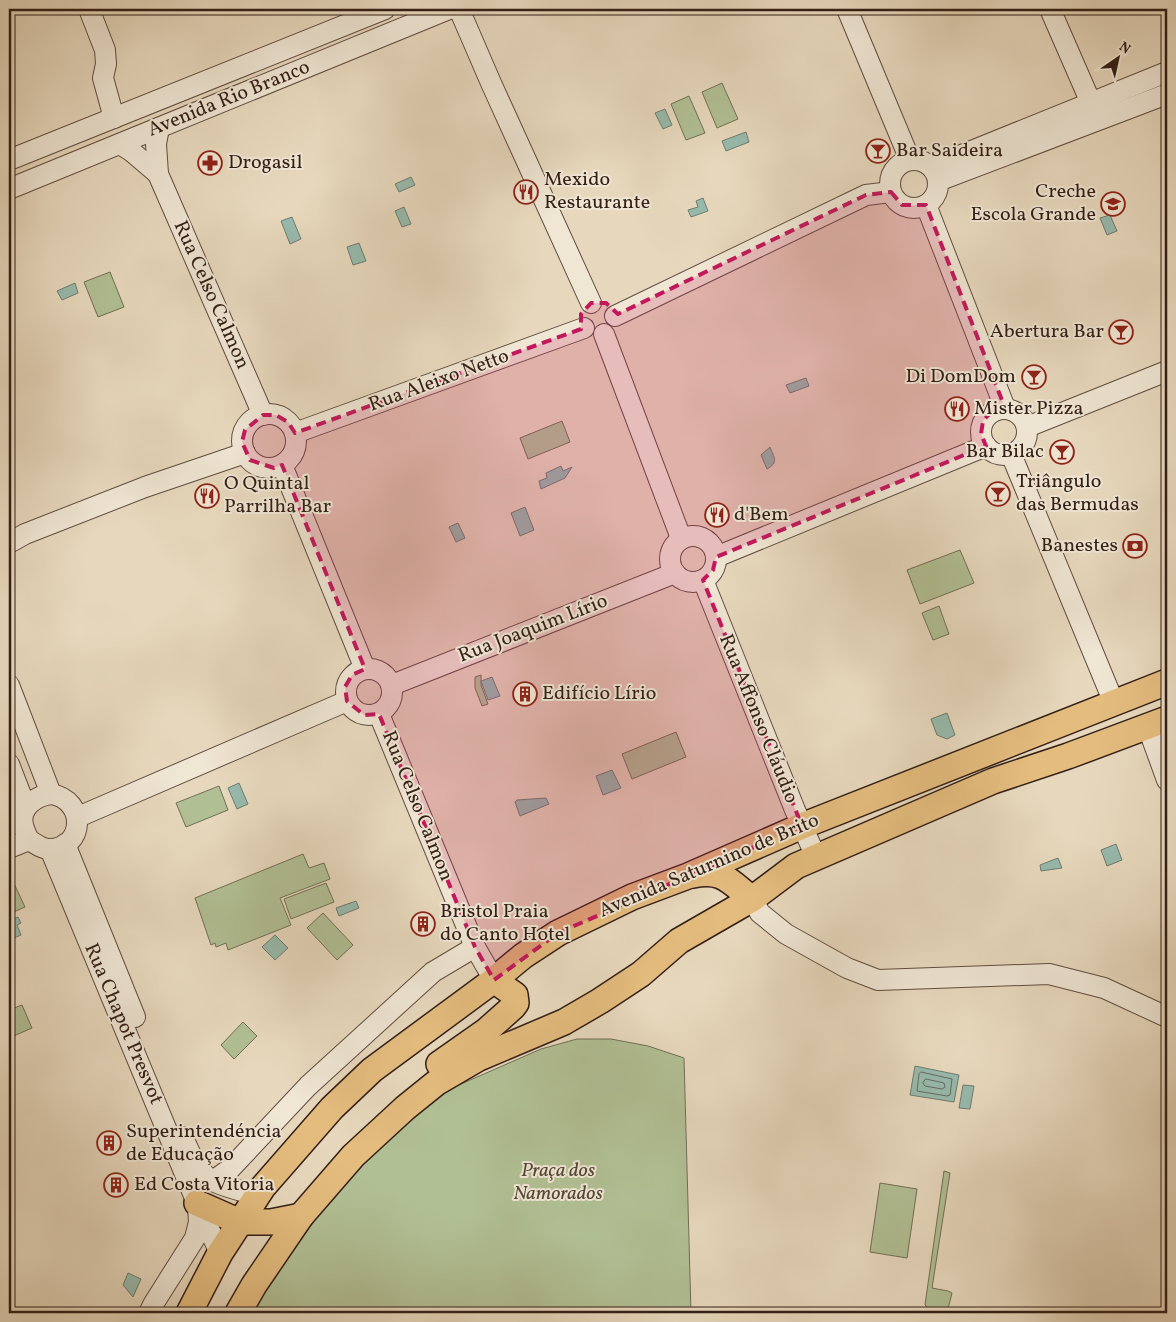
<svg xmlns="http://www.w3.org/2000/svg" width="1176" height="1322" viewBox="0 0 1176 1322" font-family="Vollkorn,serif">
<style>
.green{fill:#b1bf94;stroke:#726f56}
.water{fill:#97baad;stroke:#6f7c71}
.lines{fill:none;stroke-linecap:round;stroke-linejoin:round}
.shore{stroke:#656c62;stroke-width:1}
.minor-casing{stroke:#604d40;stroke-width:22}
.major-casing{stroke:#331f17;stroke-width:28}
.minor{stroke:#efe6d4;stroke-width:20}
.major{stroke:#e4bc7e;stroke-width:25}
.marked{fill:#c2185b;fill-opacity:0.2;stroke:#c2185b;stroke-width:4;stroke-dasharray:10 6;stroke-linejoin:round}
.labels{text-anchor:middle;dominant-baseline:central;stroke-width:4;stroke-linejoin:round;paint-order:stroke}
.street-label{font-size:20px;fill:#331f17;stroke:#efe6d4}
.poi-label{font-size:20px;fill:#331f17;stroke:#efe6d4;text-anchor:start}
.park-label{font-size:20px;font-style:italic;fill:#524736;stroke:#efe6d4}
</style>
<rect width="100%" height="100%" fill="#e7d8bd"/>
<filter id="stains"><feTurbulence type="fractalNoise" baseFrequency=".004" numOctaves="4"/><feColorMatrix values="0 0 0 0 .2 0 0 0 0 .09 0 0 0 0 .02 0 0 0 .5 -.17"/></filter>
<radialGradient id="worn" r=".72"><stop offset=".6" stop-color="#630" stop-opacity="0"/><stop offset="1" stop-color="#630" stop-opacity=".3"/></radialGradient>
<!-- green -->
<g class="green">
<path d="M722 83 738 119 717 128 702 92Z"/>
<path d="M689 96 705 133 686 140 671 104Z"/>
<path d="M110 272 124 307 98 317 84 282Z"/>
<path d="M562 421 570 442 528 459 520 438Z"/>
<path d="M960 550 974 583 920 604 907 570Z"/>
<path d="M939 606 949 634 933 640 922 613Z"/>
<path d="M481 675V685L488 704 482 706 475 688V677Z"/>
<path d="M676 732 686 757 632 779 622 754Z"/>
<path d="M219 786 228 810 186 827 176 803Z"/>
<path d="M303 854 309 868 324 863 330 879 280 898 291 925 228 950 226 943 216 947 215 943 211 945 195 898Z"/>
<path d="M9 873 25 907 9 914Z"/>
<path d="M326 883 334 902 291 919 284 899Z"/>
<path d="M323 913 353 945 337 960 307 928Z"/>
<path d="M22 1005 32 1028 9 1038V1010Z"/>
<path d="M243 1022 257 1036 234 1059 221 1045Z"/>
<path d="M577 1039H611L648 1046 684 1058 691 1313H253L259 1299 347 1171 445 1091 541 1049Z"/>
<path d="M944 1171 950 1173 932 1288 948 1291 952 1293 947 1313H934L925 1305Z"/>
<path d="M880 1183 917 1189 907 1258 870 1252Z"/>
</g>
<!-- water -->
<g class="water">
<path d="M665 109 672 125 663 129 655 113Z"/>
<path d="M746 132 749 142 726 151 722 141Z"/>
<path d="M411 177 415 185 399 192 395 184Z"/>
<path d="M703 198 708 211 691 217 688 210 698 207 696 201Z"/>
<path d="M404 207 411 224 402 227 395 211Z"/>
<path d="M1110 215 1117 231 1107 235 1100 218Z"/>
<path d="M292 217 301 239 290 244 281 221Z"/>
<path d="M359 243 366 261 353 265 347 247Z"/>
<path d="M75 283 78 293 62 300 57 291Z"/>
<path d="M806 378 809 386 790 393 786 385Z"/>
<path d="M770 447C774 458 779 462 767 469L761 455Z"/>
<path d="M561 466 563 471 572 467 565 478 541 489 539 481 547 478 546 473Z"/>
<path d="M525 507 534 530 520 536 511 513Z"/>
<path d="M458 523 465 538 456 542 449 527Z"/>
<path d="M492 677 500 696 488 700 481 681Z"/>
<path d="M947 713 955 735 947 739 937 735 931 719Z"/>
<path d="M612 770 621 788 603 795 596 776Z"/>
<path d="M239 783 248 804 237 809 228 788Z"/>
<path d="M546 798 549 804 520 816 515 802 517 800Z"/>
<path d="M1116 844 1122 860 1107 866 1101 850Z"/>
<path d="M1058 858 1062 868 1041 871 1040 865Z"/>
<path d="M356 901 359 908 339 916 336 908Z"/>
<path d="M18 917 21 923 17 925 21 935 14 938 9 926V921Z"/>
<path d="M275 935 288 948 275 960 262 947Z"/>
<path d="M915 1066 959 1075 954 1102 910 1095Z"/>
<path d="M963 1085 974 1086 970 1109 959 1108Z"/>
<path d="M128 1273 141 1279 133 1297 123 1285Z"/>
</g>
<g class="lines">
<!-- shore -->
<g class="shore">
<path d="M921 1072 952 1079 950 1095 947 1096 917 1091 919 1074Z"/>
<path d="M926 1079 944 1083 945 1087 942 1089 925 1086 923 1083Z"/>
</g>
<!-- minor casing -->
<g class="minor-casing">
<g id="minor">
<path d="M89 9 105 50 106 64 103 78 114 118"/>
<path d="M459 9 491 83 591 303"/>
<path d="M847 9 910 160"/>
<path d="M1050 9 1091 103"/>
<path d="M159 128 156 144 158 174 263 415"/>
<path d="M120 144 131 151 158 174"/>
<path d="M9 160 385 9"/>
<circle cx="914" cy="184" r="24"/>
<path d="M932 167 1167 72"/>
<path d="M938 181 1167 94"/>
<path d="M9 189 449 9"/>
<path d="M926 205 1005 408"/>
<path d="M615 316 866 195 891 192"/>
<path d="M604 334 681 538"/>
<circle cx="1004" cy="432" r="23"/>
<circle cx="269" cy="441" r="27"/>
<path d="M1027 427 1167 371"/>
<path d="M295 433 584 328"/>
<path d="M1011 454 1114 703"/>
<path d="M282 465 365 669"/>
<circle cx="693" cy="559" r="23"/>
<path d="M9 543 25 534 145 487 245 453"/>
<path d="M716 557 986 446"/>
<path d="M703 580 795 810 816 857"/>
<circle cx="369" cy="692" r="23"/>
<path d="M9 685 51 794"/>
<path d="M392 685 675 573"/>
<path d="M379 714 475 947 494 980"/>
<path d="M1147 725 1167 780"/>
<path d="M9 764 26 808"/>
<path d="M51 794C87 800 85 849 49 849 41 849 35 843 29 840 27 836 24 830 23 825 19 808 35 796 51 794Z"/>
<path d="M78 817 347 701"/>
<path d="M65 844 135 1017"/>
<path d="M9 848 29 840"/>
<path d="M50 849 197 1203 220 1253"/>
<path d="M752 899 760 913 786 934 847 968 878 980 1049 974 1104 988 1167 1017"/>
<path d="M183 1137C189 1152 199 1175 215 1182 226 1187 238 1190 249 1193L263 1187"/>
<path d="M213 1181 231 1168 308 1086 433 972 475 947"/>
<path d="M149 1313 154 1303 195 1238 199 1222 198 1208"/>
</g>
</g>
<!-- major casing -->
<g class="major-casing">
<g id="major">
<path d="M693 875C723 869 729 881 752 899"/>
<path d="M439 1064 486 1031 513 1007 516 1003 515 995 494 980"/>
<path d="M197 1203 240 1222H271L301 1216"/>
<path d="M189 1313 220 1253 263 1187 332 1108 372 1070 494 980 523 956 558 933 632 897 688 876 802 826 1167 682"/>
<path d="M238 1313 254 1285 301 1216 353 1156 405 1108 436 1083 479 1058 564 1022 600 1001 641 974 679 941 752 899 796 866 993 781 1068 756 1167 719"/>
</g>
</g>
<!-- minor -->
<use href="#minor" class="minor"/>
<!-- major -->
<use href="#major" class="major"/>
</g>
<!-- marked area -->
<path class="marked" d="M891 192 902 205H926L1005 408 992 411 983 421 981 434 986 446 716 557 713 570 703 580 802 826 558 933 494 980 475 947 379 714 364 715 347 701 345 687 352 675 365 669 282 465 274 468 250 460 242 442 245 430 263 415H276L288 422 295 433 581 329V314L591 303H606L618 314 866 195Z"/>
<!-- icons -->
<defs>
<g id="bar-ring" transform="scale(1.25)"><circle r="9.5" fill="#efe6d4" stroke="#8f2418" stroke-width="1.5"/><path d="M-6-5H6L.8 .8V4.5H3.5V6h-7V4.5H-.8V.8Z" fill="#8f2418"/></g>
<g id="pharmacy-ring" transform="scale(1.25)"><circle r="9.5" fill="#efe6d4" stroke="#8f2418" stroke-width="1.5"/><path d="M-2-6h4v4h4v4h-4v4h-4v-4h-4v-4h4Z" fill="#8f2418"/></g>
<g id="restaurant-ring" transform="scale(1.25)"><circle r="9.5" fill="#efe6d4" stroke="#8f2418" stroke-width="1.5"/><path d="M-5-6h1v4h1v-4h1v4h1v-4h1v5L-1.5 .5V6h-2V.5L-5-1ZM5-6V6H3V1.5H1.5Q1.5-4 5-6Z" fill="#8f2418"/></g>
<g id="school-ring" transform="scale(1.25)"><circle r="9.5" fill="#efe6d4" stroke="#8f2418" stroke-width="1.5"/><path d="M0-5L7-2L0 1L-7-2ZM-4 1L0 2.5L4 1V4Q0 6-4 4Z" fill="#8f2418"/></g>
<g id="bank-ring" transform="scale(1.25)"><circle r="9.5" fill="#efe6d4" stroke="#8f2418" stroke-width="1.5"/><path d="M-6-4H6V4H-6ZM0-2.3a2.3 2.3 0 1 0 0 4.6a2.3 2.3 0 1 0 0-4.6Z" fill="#8f2418"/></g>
<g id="building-ring" transform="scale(1.25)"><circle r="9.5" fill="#efe6d4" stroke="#8f2418" stroke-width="1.5"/><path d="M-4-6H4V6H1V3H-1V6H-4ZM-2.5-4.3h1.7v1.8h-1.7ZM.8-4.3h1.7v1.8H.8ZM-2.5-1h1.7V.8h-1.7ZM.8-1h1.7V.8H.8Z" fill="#8f2418"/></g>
</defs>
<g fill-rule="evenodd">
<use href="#bar-ring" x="878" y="151"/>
<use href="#pharmacy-ring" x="210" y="163"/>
<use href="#restaurant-ring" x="526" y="192"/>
<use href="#school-ring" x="1113" y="204"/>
<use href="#bar-ring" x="1121" y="332"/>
<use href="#bar-ring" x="1034" y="377"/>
<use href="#restaurant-ring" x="957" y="409"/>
<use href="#bar-ring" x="1062" y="452"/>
<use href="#bar-ring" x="998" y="494"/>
<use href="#restaurant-ring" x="207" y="496"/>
<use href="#restaurant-ring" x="717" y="515"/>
<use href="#bank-ring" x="1135" y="546"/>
<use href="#building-ring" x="525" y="694"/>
<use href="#building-ring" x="423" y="924"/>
<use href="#building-ring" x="109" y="1143"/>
<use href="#building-ring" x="116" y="1185"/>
</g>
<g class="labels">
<!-- street labels -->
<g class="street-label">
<text transform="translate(229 99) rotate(-22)">Avenida Rio Branco</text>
<text transform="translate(211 295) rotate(66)">Rua Celso Calmon</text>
<text transform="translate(439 381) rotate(-20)">Rua Aleixo Netto</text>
<text transform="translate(533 629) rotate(-21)">Rua Joaquim Lírio</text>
<text transform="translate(758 719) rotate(68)">Rua Affonso Cláudio</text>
<text transform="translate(417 806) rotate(68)">Rua Celso Calmon</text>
<text transform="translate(709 866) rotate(-23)">Avenida Saturnino de Brito</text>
<text transform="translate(123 1024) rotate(67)">Rua Chapot Presvot</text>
</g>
<!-- poi labels -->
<g class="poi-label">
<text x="896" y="151">Bar Saideira</text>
<text x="228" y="163">Drogasil</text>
<text x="544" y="180">Mexido<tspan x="544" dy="23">Restaurante</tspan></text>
<text x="1096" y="192" text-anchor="end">Creche<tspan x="1096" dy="23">Escola Grande</tspan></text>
<text x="1104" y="332" text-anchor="end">Abertura Bar</text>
<text x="1016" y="377" text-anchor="end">Di DomDom</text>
<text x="974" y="409">Mister Pizza</text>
<text x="1044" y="452" text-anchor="end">Bar Bilac</text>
<text x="1016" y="482">Triângulo<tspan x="1016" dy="23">das Bermudas</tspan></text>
<text x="224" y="484">O Quintal<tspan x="224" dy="23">Parrilha Bar</tspan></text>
<text x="734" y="515">d'Bem</text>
<text x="1118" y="546" text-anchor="end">Banestes</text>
<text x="542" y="694">Edifício Lírio</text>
<text x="440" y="912">Bristol Praia<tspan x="440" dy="23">do Canto Hotel</tspan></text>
<text x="126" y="1132">Superintendéncia<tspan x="126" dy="23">de Educação</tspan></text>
<text x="134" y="1185">Ed Costa Vitoria</text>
</g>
<!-- park labels -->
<g class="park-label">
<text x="558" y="1171">Praça dos<tspan x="558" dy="23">Namorados</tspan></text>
</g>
</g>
<!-- margin -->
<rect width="1176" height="1322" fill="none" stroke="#e7d8bd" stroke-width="30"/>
<rect x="10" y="10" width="1156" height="1302" fill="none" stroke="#331f17" stroke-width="2.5"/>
<rect x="15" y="15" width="1146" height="1292" fill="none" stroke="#331f17"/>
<!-- north arrow -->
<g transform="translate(1118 58) rotate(34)" stroke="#efe6d4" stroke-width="4" paint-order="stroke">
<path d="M0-4L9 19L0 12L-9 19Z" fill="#331f17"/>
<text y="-8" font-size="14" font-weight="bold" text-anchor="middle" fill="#331f17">N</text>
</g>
<rect width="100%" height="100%" filter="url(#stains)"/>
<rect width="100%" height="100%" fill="url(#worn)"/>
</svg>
